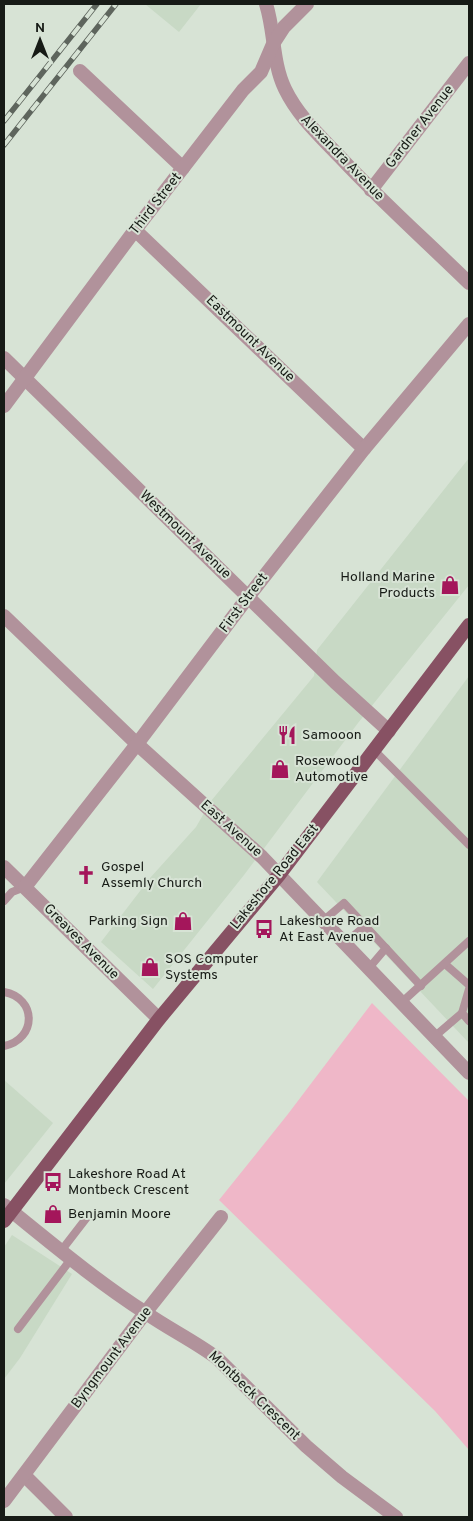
<svg xmlns="http://www.w3.org/2000/svg" width="473" height="1521" viewBox="0 0 473 1521" font-family="Overpass,sans-serif">
<style>
.built{fill:#c8d9c5}
.green{fill:#efb7c8}
.lines{fill:none;stroke-linecap:round;stroke-linejoin:round}
.service{stroke:#b1929b;stroke-width:8}
.minor{stroke:#b1929b;stroke-width:14}
.primary{stroke:#875163;stroke-width:14}
.rail-casing{stroke:#5e655d;stroke-width:5.5}
.rail{stroke:#d7e3d5;stroke-width:4;stroke-dasharray:11;stroke-linecap:butt}
.labels{text-anchor:middle;dominant-baseline:central;stroke-width:4;stroke-linejoin:round;paint-order:stroke}
.street-label{font-size:14px;fill:#171b16;stroke:#d7e3d5}
.poi-label{font-size:14px;fill:#171b16;stroke:#d7e3d5;text-anchor:start}
</style>
<rect width="100%" height="100%" fill="#d7e3d5"/>
<!-- built -->
<g class="built">
<path d="M145 4H201L179 32Z"/>
<path d="M469 458V585L358 723 244 875 153 989 101 942 150 878 196 827 211 801 314 676 317 650Z"/>
<path d="M469 676V1043L317 882Z"/>
<path d="M4 1080 53 1123 4 1184Z"/>
<path d="M12 1235 72 1274 20 1358 4 1379V1247Z"/>
</g>
<!-- green -->
<path class="green" d="M372 1003 469 1101V1450L435 1411 219 1200 288 1114Z"/>
<g class="lines">
<!-- service -->
<g class="service">
<path d="M375 751 469 845"/>
<path d="M4 901 12 892 25 887"/>
<path d="M324 920 344 903 421 986"/>
<path d="M345 943 365 926"/>
<path d="M445 964 469 985"/>
<path d="M369 968 386 948"/>
<path d="M469 989 462 1013 469 1021"/>
<path d="M4 992C37 998 37 1039 4 1046"/>
<path d="M401 1003 469 941"/>
<path d="M434 1037 462 1013"/>
<path d="M61 1251 88 1216"/>
<path d="M18 1329 71 1259"/>
</g>
<!-- minor -->
<g class="minor">
<path d="M266 4C275 32 272 62 285 89 298 116 320 136 340 157 381 201 426 241 469 283"/>
<path d="M80 71 183 168"/>
<path d="M371 190 469 63"/>
<path d="M135 230 364 449"/>
<path d="M4 358 335 682 389 731"/>
<path d="M4 406 135 230 243 90 261 72 273 44 284 27 307 4"/>
<path d="M4 616 137 744 262 857 469 1073"/>
<path d="M4 867 159 1019"/>
<path d="M25 887 137 744 248 597 364 449 469 324"/>
<path d="M4 1205C50 1242 96 1281 146 1313 169 1329 194 1341 217 1358L306 1446 342 1477 396 1517"/>
<path d="M24 1475 66 1517"/>
<path d="M4 1501 145 1313 221 1217"/>
</g>
<!-- primary -->
<path class="primary" d="M4 1221 159 1019 279 875 469 625"/>
<!-- rail casing -->
<g class="rail-casing">
<g id="rail">
<path d="M4 121 97 4"/>
<path d="M4 145 116 4"/>
</g>
</g>
<!-- rail -->
<use href="#rail" class="rail"/>
</g>
<!-- icons -->
<defs>
<g id="shop-bare" transform="scale(1.5)"><path d="M-5-2.5h2.3a2.7 3.5 0 0 1 5.4 0H5L5.5 6h-11ZM-1.5-2.5h3a1.5 2.3 0 0 0-3 0Z" fill="#a4165b" stroke="#d7e3d5" stroke-width="2.5" paint-order="stroke"/></g>
<g id="restaurant-bare" transform="scale(1.5)"><path d="M-5-6h1v4h1v-4h1v4h1v-4h1v5L-1.5 .5V6h-2V.5L-5-1ZM5-6V6H3V1.5H1.5Q1.5-4 5-6Z" fill="#a4165b" stroke="#d7e3d5" stroke-width="2.5" paint-order="stroke"/></g>
<g id="church-bare" transform="scale(1.5)"><path d="M-1.2-6h2.4v3.5h3.3v2.4h-3.3V6h-2.4V-.1h-3.3v-2.4h3.3Z" fill="#a4165b" stroke="#d7e3d5" stroke-width="2.5" paint-order="stroke"/></g>
<g id="bus-bare" transform="scale(1.5)"><path d="M-5-6H5V4H4V6H2V4H-2V6H-4V4H-5ZM-3.5-4V0h7V-4ZM-3.5 1.2v1.5H-2V1.2ZM2 1.2v1.5H3.5V1.2Z" fill="#a4165b" stroke="#d7e3d5" stroke-width="2.5" paint-order="stroke"/></g>
</defs>
<g fill-rule="evenodd">
<use href="#shop-bare" x="450" y="585"/>
<use href="#restaurant-bare" x="287" y="735"/>
<use href="#shop-bare" x="280" y="769"/>
<use href="#church-bare" x="86" y="875"/>
<use href="#shop-bare" x="183" y="921"/>
<use href="#bus-bare" x="264" y="929"/>
<use href="#shop-bare" x="150" y="967"/>
<use href="#bus-bare" x="53" y="1182"/>
<use href="#shop-bare" x="53" y="1214"/>
</g>
<g class="labels">
<!-- street labels -->
<g class="street-label">
<text transform="translate(420 127) rotate(-52)">Gardner Avenue</text>
<text transform="translate(342 158) rotate(46)">Alexandra Avenue</text>
<text transform="translate(156 204) rotate(-52)">Third Street</text>
<text transform="translate(250 339) rotate(44)">Eastmount Avenue</text>
<text transform="translate(185 535) rotate(44)">Westmount Avenue</text>
<text transform="translate(244 603) rotate(-53)">First Street</text>
<text transform="translate(231 829) rotate(42)">East Avenue</text>
<text transform="translate(275 877) rotate(-51)">Lakeshore Road East</text>
<text transform="translate(81 942) rotate(45)">Greaves Avenue</text>
<text transform="translate(112 1358) rotate(-53)">Byngmount Avenue</text>
<text transform="translate(254 1396) rotate(44)">Montbeck Crescent</text>
</g>
<!-- poi labels -->
<g class="poi-label">
<text x="435" y="577" text-anchor="end">Holland Marine<tspan x="435" dy="16">Products</tspan></text>
<text x="302" y="735">Samooon</text>
<text x="295" y="761">Rosewood<tspan x="295" dy="16">Automotive</tspan></text>
<text x="101" y="867">Gospel<tspan x="101" dy="16">Assemly Church</tspan></text>
<text x="168" y="921" text-anchor="end">Parking Sign</text>
<text x="279" y="921">Lakeshore Road<tspan x="279" dy="16">At East Avenue</tspan></text>
<text x="165" y="959">SOS Computer<tspan x="165" dy="16">Systems</tspan></text>
<text x="68" y="1174">Lakeshore Road At<tspan x="68" dy="16">Montbeck Crescent</tspan></text>
<text x="68" y="1214">Benjamin Moore</text>
</g>
</g>
<!-- border -->
<rect width="473" height="1521" fill="none" stroke="#171b16" stroke-width="10"/>
<!-- north arrow -->
<g transform="translate(40 40)" stroke="#d7e3d5" stroke-width="4" paint-order="stroke">
<path d="M0-4L9 19L0 12L-9 19Z" fill="#171b16"/>
<text y="-8" font-size="14" font-weight="bold" text-anchor="middle" fill="#171b16">N</text>
</g>
</svg>
